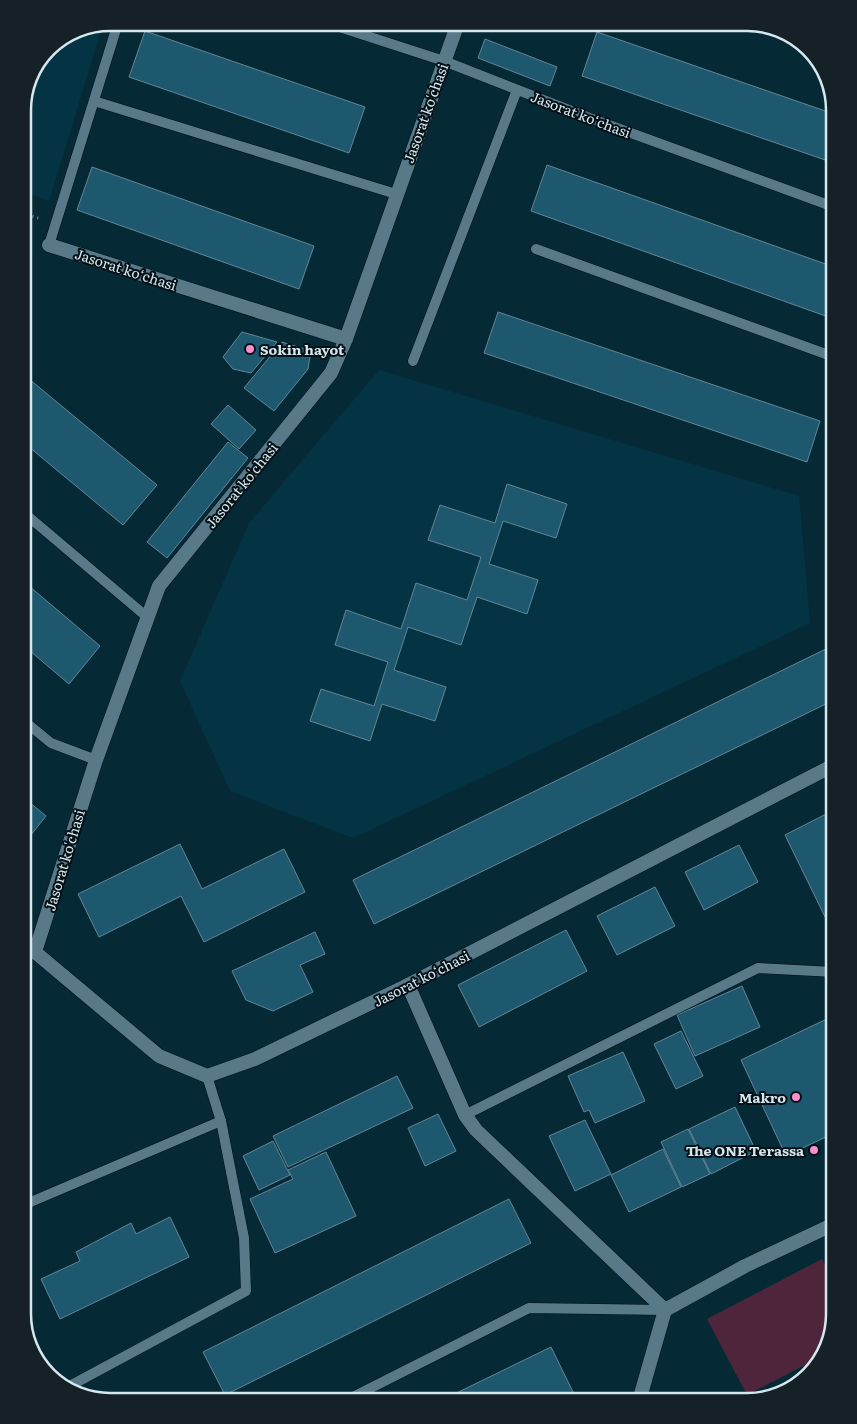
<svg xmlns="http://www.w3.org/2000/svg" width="857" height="1424" viewBox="0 0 857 1424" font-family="Literata,serif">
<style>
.built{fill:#043444}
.green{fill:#4e253b}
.building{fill:#1e586e;stroke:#638695}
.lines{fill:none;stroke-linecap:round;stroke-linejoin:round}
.service-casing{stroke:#00111a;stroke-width:11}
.minor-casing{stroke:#00111a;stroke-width:15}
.path{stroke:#708a95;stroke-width:3;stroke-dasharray:1 4;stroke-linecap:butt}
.service{stroke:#577988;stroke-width:10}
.minor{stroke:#577988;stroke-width:14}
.poi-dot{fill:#f98fc8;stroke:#041015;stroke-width:2}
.labels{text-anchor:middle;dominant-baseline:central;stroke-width:4;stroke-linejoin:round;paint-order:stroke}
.street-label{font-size:14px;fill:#d5e7ef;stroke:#041015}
.poi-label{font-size:14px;font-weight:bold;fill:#d5e7ef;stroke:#041015;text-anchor:end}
.rim{fill:none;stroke:#d5e7ef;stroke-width:2.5}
</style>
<rect width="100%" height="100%" fill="#062936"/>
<!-- built -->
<g class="built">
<path d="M103 24 49 201 23 191V105L49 48 77 29Z"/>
<path d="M379 370 799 496 810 623 353 838 230 791 180 681 249 523Z"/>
</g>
<!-- green -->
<path class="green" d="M822 1259 834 1282V1314L822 1356 747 1395 707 1319Z"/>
<!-- building -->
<g class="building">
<path d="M145 31 365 107 349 153 129 77Z"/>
<path d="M597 32 834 114V163L582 76Z"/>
<path d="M485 39 557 67 550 86 478 58Z"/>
<path d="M547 165 834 267V319L531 211Z"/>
<path d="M92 167 314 246 299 289 77 210Z"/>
<path d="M498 312 820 421 807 462 484 353Z"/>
<path d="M242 332 277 342 251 373 233 369 223 357Z"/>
<path d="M282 342 311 351 308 369 274 411 244 388Z"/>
<path d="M23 374 157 485 123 525 23 442Z"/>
<path d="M228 405 256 430 239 449 211 424Z"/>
<path d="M228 442 248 458 167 558 147 542Z"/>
<path d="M507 484 567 504 556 538 503 521 489 564 538 580 527 614 477 597 461 645 408 627 394 670 446 687 435 721 382 704 370 741 310 721 321 689 374 706 388 662 335 645 346 610 401 629 416 583 467 600 481 557 428 540 440 505 495 523Z"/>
<path d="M23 581 100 646 69 684 23 645Z"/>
<path d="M834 645V700L374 924 353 880Z"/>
<path d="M23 797 46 816 23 845Z"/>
<path d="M834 810V920L828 923 785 835Z"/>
<path d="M180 844 202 889 284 849 305 892 204 942 181 896 99 937 78 894Z"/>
<path d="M739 845 758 882 704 910 685 872Z"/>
<path d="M655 887 675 926 617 955 597 916Z"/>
<path d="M566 930 587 971 479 1027 458 985Z"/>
<path d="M315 932 325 954 300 965 313 992 273 1011 246 1000 232 971Z"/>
<path d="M742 986 760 1027 695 1056 677 1015Z"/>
<path d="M833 1016 834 1133 786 1156 741 1060Z"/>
<path d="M681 1031 703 1076 676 1089 654 1044Z"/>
<path d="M623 1052 645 1101 595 1123 589 1110 584 1112 568 1076Z"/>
<path d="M397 1076 413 1108 288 1167 273 1136Z"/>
<path d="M735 1107 756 1151 711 1174 689 1129Z"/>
<path d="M438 1114 456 1151 425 1166 408 1128Z"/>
<path d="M585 1120 611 1174 575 1191 549 1136Z"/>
<path d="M688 1129 710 1174 682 1187 661 1142Z"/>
<path d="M273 1141 290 1175 259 1190 243 1156Z"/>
<path d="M663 1149 681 1187 629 1212 611 1175Z"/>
<path d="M326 1152 356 1216 275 1253 250 1199 293 1179 288 1170Z"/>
<path d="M509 1199 531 1243 225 1395 203 1352Z"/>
<path d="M170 1217 189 1257 60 1319 41 1279 80 1261 76 1252 131 1223 136 1234Z"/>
<path d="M551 1347 575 1396 564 1401H440Z"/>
</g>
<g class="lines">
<!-- service casing -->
<g class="service-casing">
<g id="service">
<path d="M327 23 444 61 587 117 834 207"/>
<path d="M94 101 396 194"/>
<path d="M49 245 118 23"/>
<path d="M536 249 834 357"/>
<path d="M413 361 517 90"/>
<path d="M23 512 147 617"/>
<path d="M23 720 51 743 96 760"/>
<path d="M465 1115 758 968 834 972"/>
<path d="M26 1204 221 1121"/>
<path d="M66 1388 246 1291 244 1238 221 1121 207 1076"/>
<path d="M345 1401 529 1308 665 1310"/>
</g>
</g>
<!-- minor casing -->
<g class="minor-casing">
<g id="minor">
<path d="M49 245 346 339"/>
<path d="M23 942 159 1056 207 1076 255 1059 408 985 834 765"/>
<path d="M35 952 96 760 159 586 331 373 346 339 458 23"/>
<path d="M408 985 465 1115 476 1130 665 1310"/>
<path d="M639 1401 665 1310 745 1266 834 1224"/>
</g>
</g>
<!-- path -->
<g class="path">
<path d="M23 213 41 219"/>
<path d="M23 988 29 970"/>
<path d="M23 1134 25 1187"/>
</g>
<!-- service -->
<use href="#service" class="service"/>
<!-- minor -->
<use href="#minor" class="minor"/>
</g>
<!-- markers -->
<g class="poi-dot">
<circle cx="250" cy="349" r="5"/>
<circle cx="796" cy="1097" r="5"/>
<circle cx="814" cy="1150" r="5"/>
</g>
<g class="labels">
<!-- street labels -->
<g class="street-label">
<text transform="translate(425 113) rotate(-70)">Jasorat ko'chasi</text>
<text transform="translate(581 114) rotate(21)">Jasorat ko‘chasi</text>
<text transform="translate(126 269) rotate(18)">Jasorat ko‘chasi</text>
<text transform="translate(241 485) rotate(-51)">Jasorat ko'chasi</text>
<text transform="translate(64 860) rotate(-73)">Jasorat ko'chasi</text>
<text transform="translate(421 978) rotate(-27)">Jasorat ko‘chasi</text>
</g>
<!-- poi labels -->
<g class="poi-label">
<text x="260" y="349" text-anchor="start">Sokin hayot</text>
<text x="786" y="1097">Makro</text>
<text x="804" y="1150">The ONE Terassa</text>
</g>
</g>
<!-- crop -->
<path d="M0 0H857V1424H0ZM110 31H747A79 79 0 0 1 826 110V1314A79 79 0 0 1 747 1393H110A79 79 0 0 1 31 1314V110A79 79 0 0 1 110 31Z" fill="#152126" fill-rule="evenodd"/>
<path class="rim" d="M110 31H747A79 79 0 0 1 826 110V1314A79 79 0 0 1 747 1393H110A79 79 0 0 1 31 1314V110A79 79 0 0 1 110 31Z"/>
</svg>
